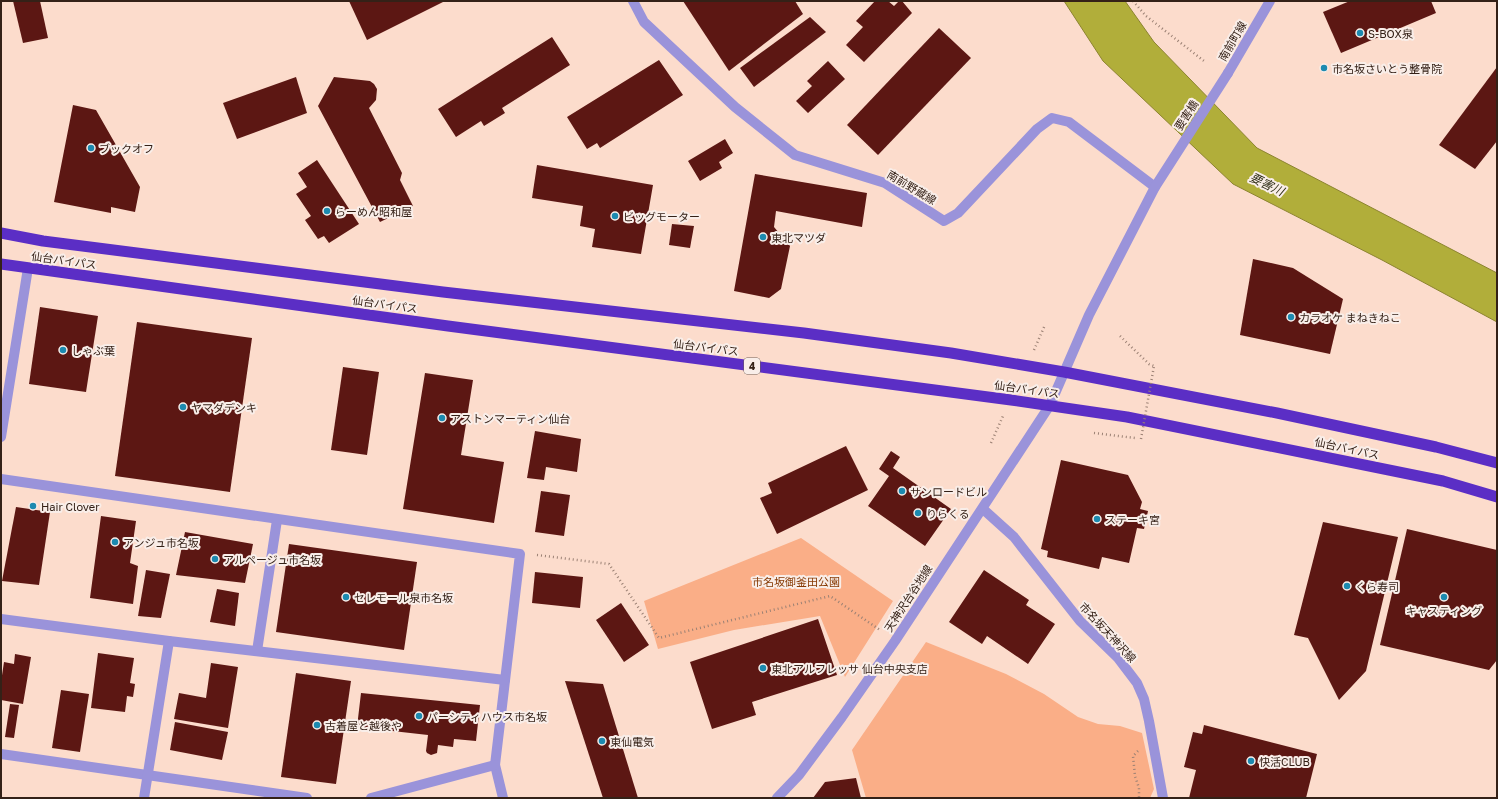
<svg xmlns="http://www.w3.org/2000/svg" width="1498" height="799" viewBox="0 0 1498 799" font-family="'Golos Text','Noto Sans JP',sans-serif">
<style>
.green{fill:#faae87}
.water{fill:#b1ae3a;stroke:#8c8430}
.building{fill:#5c1713}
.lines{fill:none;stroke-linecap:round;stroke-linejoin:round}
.path{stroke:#9b8174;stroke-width:2.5;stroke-dasharray:1 3;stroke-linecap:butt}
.minor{stroke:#9a93da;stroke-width:10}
.tertiary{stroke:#9a93da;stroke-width:10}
.trunk{stroke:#5b2ec5;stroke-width:11}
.path-bridge{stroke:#9b8174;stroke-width:2.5;stroke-dasharray:1 3;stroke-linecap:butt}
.poi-dot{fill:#1c8ab0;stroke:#f9eee9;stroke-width:1.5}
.labels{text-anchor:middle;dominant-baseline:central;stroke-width:4;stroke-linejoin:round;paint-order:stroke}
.shield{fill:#f9eee9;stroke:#6f5e56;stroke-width:1}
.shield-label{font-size:10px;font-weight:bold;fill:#342117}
.poi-label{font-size:11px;fill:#342117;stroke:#f9eee9;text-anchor:start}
.street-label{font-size:11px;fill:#342117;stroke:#f9eee9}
.park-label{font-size:11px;fill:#873a04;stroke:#f9eee9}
.water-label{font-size:12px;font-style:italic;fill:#2f2e16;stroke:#f9eee9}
</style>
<rect width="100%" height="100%" fill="#fcdccc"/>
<!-- green -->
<g class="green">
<path d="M801 538 893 601 845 677 820 616 734 630 658 649 644 601Z"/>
<path d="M926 642 1006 674 1044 694 1078 717 1098 724 1120 726 1142 733 1154 789 1150 798H866L852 750Z"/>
</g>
<!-- water -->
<path class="water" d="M1064 1H1125L1154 42 1257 148 1497 273V322L1382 260 1233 184 1103 61Z"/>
<!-- building -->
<g class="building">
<path d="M13 1H40L48 38 23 43Z"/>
<path d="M349 1H445L367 40Z"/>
<path d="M683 1H795L803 14 729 71Z"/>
<path d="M875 1H888L894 6 899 1H902L912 13 864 62 846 45 863 27 856 21Z"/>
<path d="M1350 1H1431L1436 13 1341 53 1323 12Z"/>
<path d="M810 17 826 32 754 87 740 68Z"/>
<path d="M939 28 971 58 878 155 847 125Z"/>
<path d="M552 37 570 65 502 108 505 113 484 126 481 121 456 137 438 109Z"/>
<path d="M659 60 683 95 600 148 597 143 587 149 567 117Z"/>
<path d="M828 61 845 79 808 113 796 101 812 86 807 81Z"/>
<path d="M1497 67V141L1475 169 1439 145Z"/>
<path d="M296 77 307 113 237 139 223 103Z"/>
<path d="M334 77 370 81 374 84 377 89 376 100 369 108 402 173 400 180 413 206 380 222 318 106Z"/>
<path d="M73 105 96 110 140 187 135 212 111 207V213L54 202Z"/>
<path d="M725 139 733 153 719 162 722 168 700 181 688 161Z"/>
<path d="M317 160 359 224 329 243 324 236 318 239 305 220 311 216 296 194 307 187 298 173Z"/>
<path d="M537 165 653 185 641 254 592 247 595 229 580 226 583 206 532 198Z"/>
<path d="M755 174 867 193 862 227 776 211 774 227 790 246 781 289 769 298 734 291Z"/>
<path d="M672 224 694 226 690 248 669 245Z"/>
<path d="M1253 259 1293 268 1343 299 1330 354 1240 335Z"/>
<path d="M40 307 98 316 86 392 29 384Z"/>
<path d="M137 322 252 338 230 492 115 476Z"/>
<path d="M343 367 379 372 367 455 331 450Z"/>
<path d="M425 373 473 380 461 455 504 462 494 523 403 509Z"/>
<path d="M535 431 581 439 577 472 546 467 544 480 527 478Z"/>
<path d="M846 446 868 490 777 534 760 498 772 493 768 483Z"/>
<path d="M891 451 900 457 893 468 951 509 925 546 868 506 889 476 879 469Z"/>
<path d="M1061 460 1128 475 1142 502 1140 509 1148 511 1144 529 1137 528 1129 563 1102 557 1099 569 1047 557 1048 551 1041 549Z"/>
<path d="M541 491 570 495 564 536 535 532Z"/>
<path d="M16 507 50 512 39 585 2 581Z"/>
<path d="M101 516 136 521 130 563 138 566 133 604 90 598Z"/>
<path d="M1323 522 1398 537 1366 671 1339 700 1308 638 1294 635Z"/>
<path d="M1407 529 1497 550V660L1489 670 1380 645Z"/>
<path d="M185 532 253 544 245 583 176 575Z"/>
<path d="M289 544 417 562 404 650 276 632Z"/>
<path d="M146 570 170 574 161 618 138 616Z"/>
<path d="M984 570 1029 600 1026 605 1055 624 1028 664 987 636 982 644 949 622Z"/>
<path d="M535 572 583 577 580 608 532 603Z"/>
<path d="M217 589 239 593 235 626 210 622Z"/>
<path d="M621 603 649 645 624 662 596 620Z"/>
<path d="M818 619 837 675 752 702 756 715 712 729 690 662Z"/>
<path d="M98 653 134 658 130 683 135 684 133 697 127 696 125 712 91 708Z"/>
<path d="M15 654 31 657 23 704 1 700V682L4 662 14 664Z"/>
<path d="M211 663 238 667 228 728 174 719 179 693 206 698Z"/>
<path d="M296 673 351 681 336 784 281 777Z"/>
<path d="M565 681 603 684 638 798H603Z"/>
<path d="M61 690 89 694 80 752 52 748Z"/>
<path d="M361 693 480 705 476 741 454 739 453 747 438 745 437 753 431 755 427 753 426 751 428 735 357 727Z"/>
<path d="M10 704 19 705 14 738 5 737Z"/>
<path d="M175 722 228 732 222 760 170 750Z"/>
<path d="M1204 725 1317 754 1306 798H1189L1196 770 1184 767 1193 732 1202 734Z"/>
<path d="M856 778 861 798H813L825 782Z"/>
</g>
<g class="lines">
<!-- path -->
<g class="path">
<path d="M1133 1 1146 16 1204 61"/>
<path d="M1120 336 1149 364 1154 366"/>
<path d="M1034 350 1045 325"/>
<path d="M1094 433 1135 438"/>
<path d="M991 443 1003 416"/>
<path d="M537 555 609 564 659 638 830 596 880 630"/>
<path d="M1138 751 1133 756 1135 776 1139 788V798"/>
</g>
<!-- minor -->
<g class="minor">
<path d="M633 1 644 22 735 107 795 155 885 183 944 221 958 213 1037 129 1052 118 1069 122 1155 187"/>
<path d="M1228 73 1270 1"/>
<path d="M1 437 28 268"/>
<path d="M1 479 520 554 495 765 503 798"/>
<path d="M983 509 1014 537 1080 621 1118 658 1137 683 1144 699 1149 721 1163 798"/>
<path d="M257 651 277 520"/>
<path d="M1 754 307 798"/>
<path d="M371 798 495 765"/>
</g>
<!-- tertiary -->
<g class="tertiary">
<path d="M1 619 169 641 505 680"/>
<path d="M144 798 169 641"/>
<path d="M777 798 799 775 842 717 895 641 1050 405 1089 315 1155 187 1228 73"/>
</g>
<!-- trunk -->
<g class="trunk">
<path d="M1 233 43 241 443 292 804 333 951 353 1064 372 1277 413 1436 447 1497 463"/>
<path d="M1 264 448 326 1011 400 1127 417 1443 481 1497 497"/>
</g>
<!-- path-bridge -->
<path class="path-bridge" d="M1141 439 1154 366"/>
</g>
<!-- markers -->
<g class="poi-dot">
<circle cx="1360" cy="33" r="4"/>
<circle cx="1324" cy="68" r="4"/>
<circle cx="91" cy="148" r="4"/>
<circle cx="327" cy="211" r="4"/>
<circle cx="615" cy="216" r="4"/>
<circle cx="763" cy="237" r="4"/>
<circle cx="1291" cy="317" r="4"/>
<circle cx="63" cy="350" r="4"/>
<circle cx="183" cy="407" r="4"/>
<circle cx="442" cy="418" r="4"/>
<circle cx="902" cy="491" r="4"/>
<circle cx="33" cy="506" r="4"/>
<circle cx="918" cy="513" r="4"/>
<circle cx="1097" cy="519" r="4"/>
<circle cx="115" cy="542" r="4"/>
<circle cx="215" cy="559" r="4"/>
<circle cx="1347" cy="586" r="4"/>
<circle cx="346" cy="597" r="4"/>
<circle cx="1444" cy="597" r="4"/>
<circle cx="763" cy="668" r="4"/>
<circle cx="419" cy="716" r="4"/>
<circle cx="317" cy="725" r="4"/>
<circle cx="602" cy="741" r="4"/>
<circle cx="1251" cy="761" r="4"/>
</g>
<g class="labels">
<!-- shield labels -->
<rect class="shield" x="744" y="358" width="16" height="16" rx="3"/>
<g class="shield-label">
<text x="752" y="366">4</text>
</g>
<!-- poi labels -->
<g class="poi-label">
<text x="1368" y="33">S-BOX泉</text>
<text x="1332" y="68">市名坂さいとう整骨院</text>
<text x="99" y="148">ブックオフ</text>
<text x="335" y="211">らーめん昭和屋</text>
<text x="623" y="216">ビッグモーター</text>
<text x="771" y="237">東北マツダ</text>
<text x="1299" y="317">カラオケ まねきねこ</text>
<text x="71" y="350">しゃぶ葉</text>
<text x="191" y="407">ヤマダデンキ</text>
<text x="450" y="418">アストンマーティン仙台</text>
<text x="910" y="491">サンロードビル</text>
<text x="41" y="506">Hair Clover</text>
<text x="926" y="513">りらくる</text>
<text x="1105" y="519">ステーキ宮</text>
<text x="123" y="542">アンジュ市名坂</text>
<text x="223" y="559">アルページュ市名坂</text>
<text x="1355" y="586">くら寿司</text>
<text x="354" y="597">セレモール泉市名坂</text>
<text x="1444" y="610" text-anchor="middle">キャスティング</text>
<text x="771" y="668">東北アルフレッサ 仙台中央支店</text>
<text x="427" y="716">パーシティハウス市名坂</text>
<text x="325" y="725">古着屋と越後や</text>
<text x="610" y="741">東仙電気</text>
<text x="1259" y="761">快活CLUB</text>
</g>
<!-- street labels -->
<g class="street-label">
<text transform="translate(1232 41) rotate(-60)">南前町線</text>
<text transform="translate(1186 115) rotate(-57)">要害橋</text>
<text transform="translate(912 187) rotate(31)">南前野蔵線</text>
<text transform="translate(64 260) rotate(8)">仙台バイパス</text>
<text transform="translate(385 304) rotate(8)">仙台バイパス</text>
<text transform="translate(706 347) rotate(7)">仙台バイパス</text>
<text transform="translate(1027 389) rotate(8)">仙台バイパス</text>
<text transform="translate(1347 448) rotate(12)">仙台バイパス</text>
<text transform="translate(908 598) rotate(-57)">天神沢台谷地線</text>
<text transform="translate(1108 632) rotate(47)">市名坂天神沢線</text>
</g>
<!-- park labels -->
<g class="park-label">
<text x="796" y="581">市名坂御釜田公園</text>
</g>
<!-- water labels -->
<g class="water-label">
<text transform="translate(1267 184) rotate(26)">要害川</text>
</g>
</g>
<!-- border -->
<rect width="1498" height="799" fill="none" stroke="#342117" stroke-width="4"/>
</svg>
